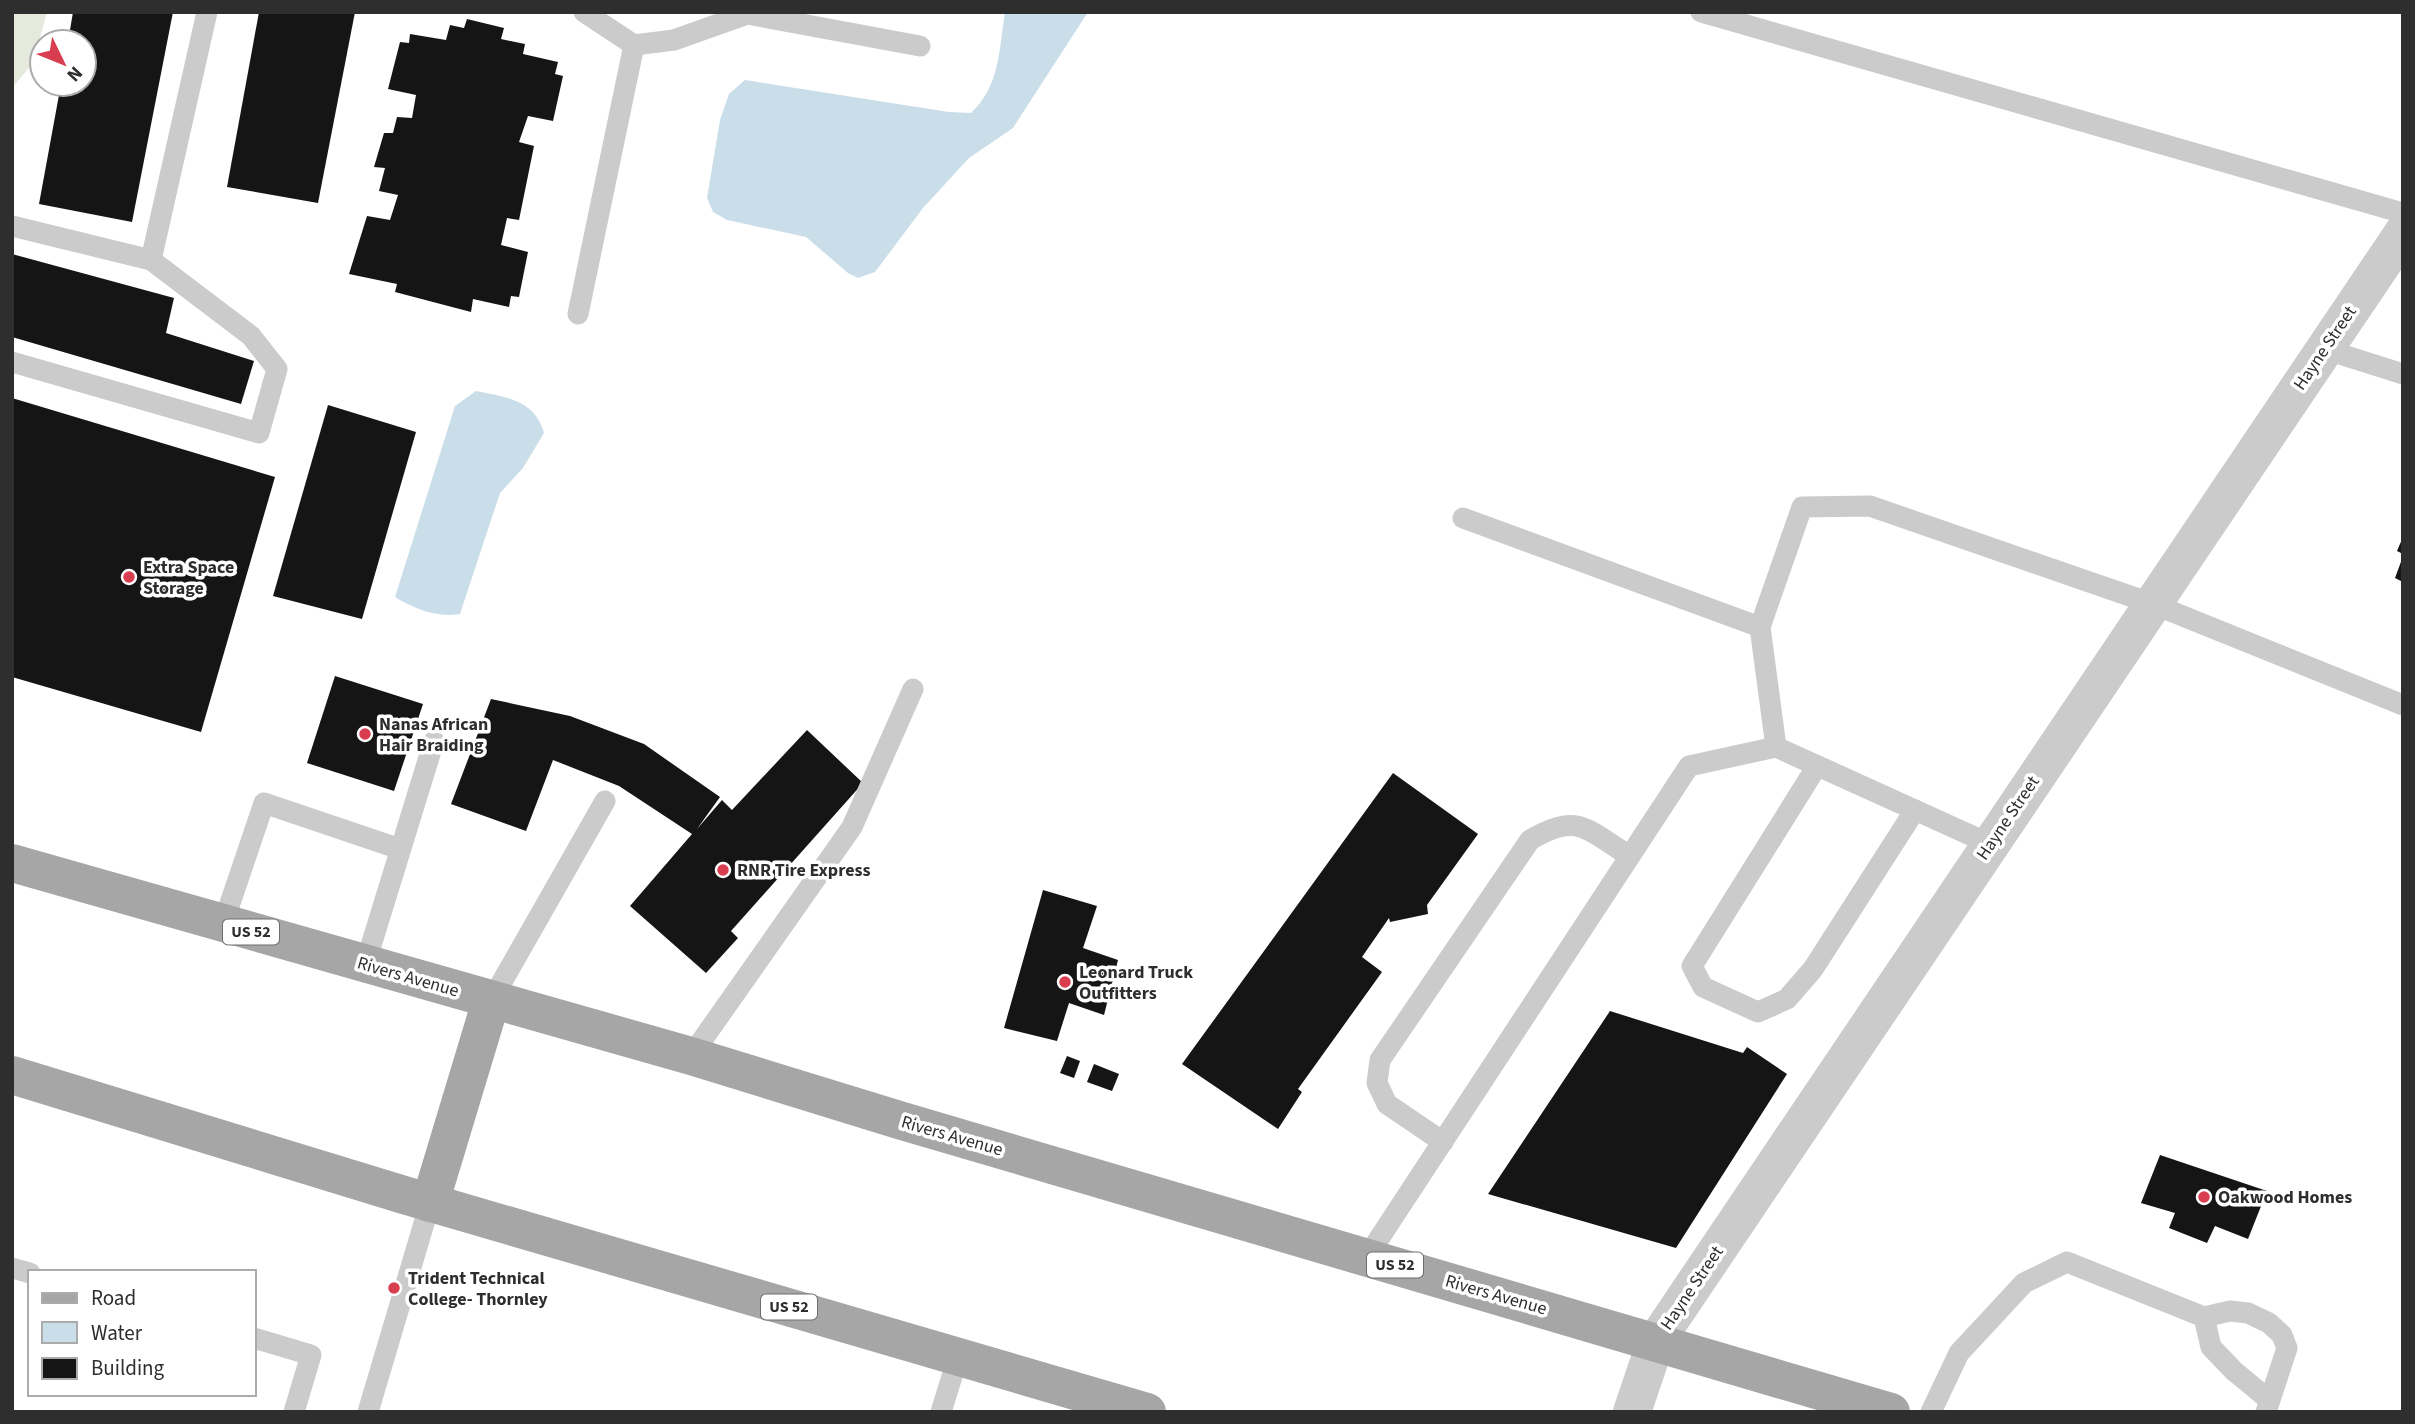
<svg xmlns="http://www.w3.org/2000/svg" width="2415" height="1424" viewBox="0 0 2415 1424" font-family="'Source Sans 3',sans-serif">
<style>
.green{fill:#e5eadd}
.water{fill:#cadee9}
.building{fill:#151515}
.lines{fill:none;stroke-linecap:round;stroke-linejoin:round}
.service{stroke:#cbcbcb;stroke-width:21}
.minor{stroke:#cbcbcb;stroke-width:38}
.primary{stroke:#a6a6a6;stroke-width:38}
.poi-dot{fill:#d83d50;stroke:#fff;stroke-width:2.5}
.labels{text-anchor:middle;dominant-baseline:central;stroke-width:7;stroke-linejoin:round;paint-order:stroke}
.shield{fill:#fff;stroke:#6d6d6d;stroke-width:2}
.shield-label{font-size:16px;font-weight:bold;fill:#2e2e2e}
.street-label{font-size:18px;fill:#2e2e2e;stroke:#fff}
.poi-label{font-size:18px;font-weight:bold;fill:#2e2e2e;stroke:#fff;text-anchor:start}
</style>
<rect width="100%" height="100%" fill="#fff"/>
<!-- green -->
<path class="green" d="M12 12H47L33 63 12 88Z"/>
<!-- water -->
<g class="water">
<path d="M1005 12H1088L1013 128 969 158 923 208 875 272 858 278 848 273 806 237 727 220 713 212 707 198 720 120 729 94 745 80 949 112 971 113C1000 86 999 49 1005 12Z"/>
<path d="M476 391C506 397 535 400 544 433L523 468 500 493 460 614C438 618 414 609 395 597L455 406Z"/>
</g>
<!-- building -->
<g class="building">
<path d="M73 12H173L132 222 39 204 61 84H84V42H68Z"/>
<path d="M259 12H355L318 203 227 187Z"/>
<path d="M467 19 504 28 501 39 525 44 523 54 558 62 555 74 563 76 553 121 528 116 519 142 534 146 519 220 507 218 501 245 528 252 519 297 511 296 509 307 473 299 471 312 395 292 397 284 349 274 367 216 390 220 398 195 379 191 385 168 374 167 384 133H393L397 117 412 118 416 95 388 89 400 42 409 43 410 34 446 40 450 25 464 28Z"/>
<path d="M12 254 174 298 166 333 254 361 241 404 12 337Z"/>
<path d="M12 398 275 477 201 732 12 677Z"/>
<path d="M328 405 416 432 362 619 273 596Z"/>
<path d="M2403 537V554L2397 551Z"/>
<path d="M2402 559H2403V582L2395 578Z"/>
<path d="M335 676 423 704 394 791 307 763Z"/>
<path d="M491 699 570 716 644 744 720 797 697 829 722 800 732 810 807 730 863 783 731 931 738 938 706 973 630 906 692 834 619 786 553 760 526 831 451 804Z"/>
<path d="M1393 773 1478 834 1427 905 1428 914 1390 922 1389 918 1362 957 1382 972 1298 1089 1302 1092 1278 1129 1182 1064Z"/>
<path d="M1043 890 1097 906 1083 948 1118 960 1104 1015 1069 1003 1057 1041 1004 1028Z"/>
<path d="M1610 1011 1743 1053 1747 1047 1787 1074 1676 1248 1488 1194Z"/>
<path d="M1067 1056 1080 1061 1074 1078 1060 1073Z"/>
<path d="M1094 1064 1119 1074 1112 1091 1087 1082Z"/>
<path d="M2160 1155 2267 1191 2248 1239 2215 1226 2207 1243 2169 1228 2175 1213 2141 1203Z"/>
</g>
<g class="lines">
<!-- service -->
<g class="service">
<path d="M584 12 634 45 674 40 747 14 920 46"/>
<path d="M1701 12 2403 213"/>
<path d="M12 226 151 260 207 12"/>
<path d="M578 314 634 45"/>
<path d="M2324 349 2403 374"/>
<path d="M12 362 259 433 277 369 251 336 151 260"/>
<path d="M1463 518 1760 627 1802 507 1870 506 2153 604 2403 705"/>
<path d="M1760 627 1776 747 1990 844"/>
<path d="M1817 766 1692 966 1703 987 1758 1012 1787 999 1813 969 1915 810"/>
<path d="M223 924 264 803 400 849"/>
<path d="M365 965 434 741"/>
<path d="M491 1001 605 801"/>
<path d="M691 1056 852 827 913 689"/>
<path d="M1443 1142 1387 1104 1377 1083 1380 1060 1530 840C1579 811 1586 830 1630 856"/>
<path d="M1367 1257 1689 766 1776 747"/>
<path d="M12 1268 30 1273"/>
<path d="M2204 1317 2211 1347 2234 1371 2268 1399"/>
<path d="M254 1338 311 1355 294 1412"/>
<path d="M368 1412 430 1203"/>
<path d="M941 1412 958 1357"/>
<path d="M1931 1412 1959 1353 2024 1283 2067 1262 2204 1317 2230 1311 2248 1313 2269 1323 2282 1335 2287 1348 2266 1412"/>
</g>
<!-- minor -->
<path class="minor" d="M1632 1412 1656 1341 2403 233"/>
<!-- primary -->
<g class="primary">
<path d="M12 863 691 1056 899 1120 1891 1412"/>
<path d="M12 1075 404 1195 1147 1412"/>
<path d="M430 1203 491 1001"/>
</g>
</g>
<!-- markers -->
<g class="poi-dot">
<circle cx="129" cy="577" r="7"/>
<circle cx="365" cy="734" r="7"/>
<circle cx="723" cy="870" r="7"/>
<circle cx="1065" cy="982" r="7"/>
<circle cx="2204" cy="1197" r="7"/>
<circle cx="394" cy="1288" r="7"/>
</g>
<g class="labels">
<!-- shield labels -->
<g class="shield">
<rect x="223" y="919.5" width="56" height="25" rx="5"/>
<rect x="1367" y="1252.5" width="56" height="25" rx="5"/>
<rect x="761" y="1294.5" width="56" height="25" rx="5"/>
</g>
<g class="shield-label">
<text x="251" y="932">US 52</text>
<text x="1395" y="1265">US 52</text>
<text x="789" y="1307">US 52</text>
</g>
<!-- street labels -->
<g class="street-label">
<text transform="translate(2325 348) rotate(-56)">Hayne Street</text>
<text transform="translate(2008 818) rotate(-56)">Hayne Street</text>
<text transform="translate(408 977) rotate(16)">Rivers Avenue</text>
<text transform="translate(952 1136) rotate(16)">Rivers Avenue</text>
<text transform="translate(1692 1288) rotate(-56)">Hayne Street</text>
<text transform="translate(1496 1295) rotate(16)">Rivers Avenue</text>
</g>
<!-- poi labels -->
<g class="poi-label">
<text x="143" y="567">Extra Space<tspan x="143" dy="21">Storage</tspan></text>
<text x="379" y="724">Nanas African<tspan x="379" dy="21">Hair Braiding</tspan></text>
<text x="737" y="870">RNR Tire Express</text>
<text x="1079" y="972">Leonard Truck<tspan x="1079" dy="21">Outfitters</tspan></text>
<text x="2218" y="1197">Oakwood Homes</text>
<text x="408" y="1278">Trident Technical<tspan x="408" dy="21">College- Thornley</tspan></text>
</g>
</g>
<!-- border -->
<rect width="2415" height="1424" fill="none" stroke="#2e2e2e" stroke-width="28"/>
<!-- legend -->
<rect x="28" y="1270" width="228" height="126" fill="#ffffff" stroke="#ababab" stroke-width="2"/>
<rect x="42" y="1293" width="35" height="10" fill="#a6a6a6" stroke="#ababab" stroke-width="2"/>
<text x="91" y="1305" font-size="21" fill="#2e2e2e">Road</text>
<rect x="42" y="1322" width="35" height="21" fill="#cadee9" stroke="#ababab" stroke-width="2"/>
<text x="91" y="1340" font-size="21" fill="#2e2e2e">Water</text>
<rect x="42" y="1358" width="35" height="21" fill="#151515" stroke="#ababab" stroke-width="2"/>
<text x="91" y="1375" font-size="21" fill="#2e2e2e">Building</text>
<!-- north arrow -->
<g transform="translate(63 63) rotate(133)"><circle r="33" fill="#ffffff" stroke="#ababab" stroke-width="2"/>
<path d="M0-5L12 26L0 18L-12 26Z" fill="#d83d50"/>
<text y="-10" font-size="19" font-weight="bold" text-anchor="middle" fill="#2e2e2e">N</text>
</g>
</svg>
